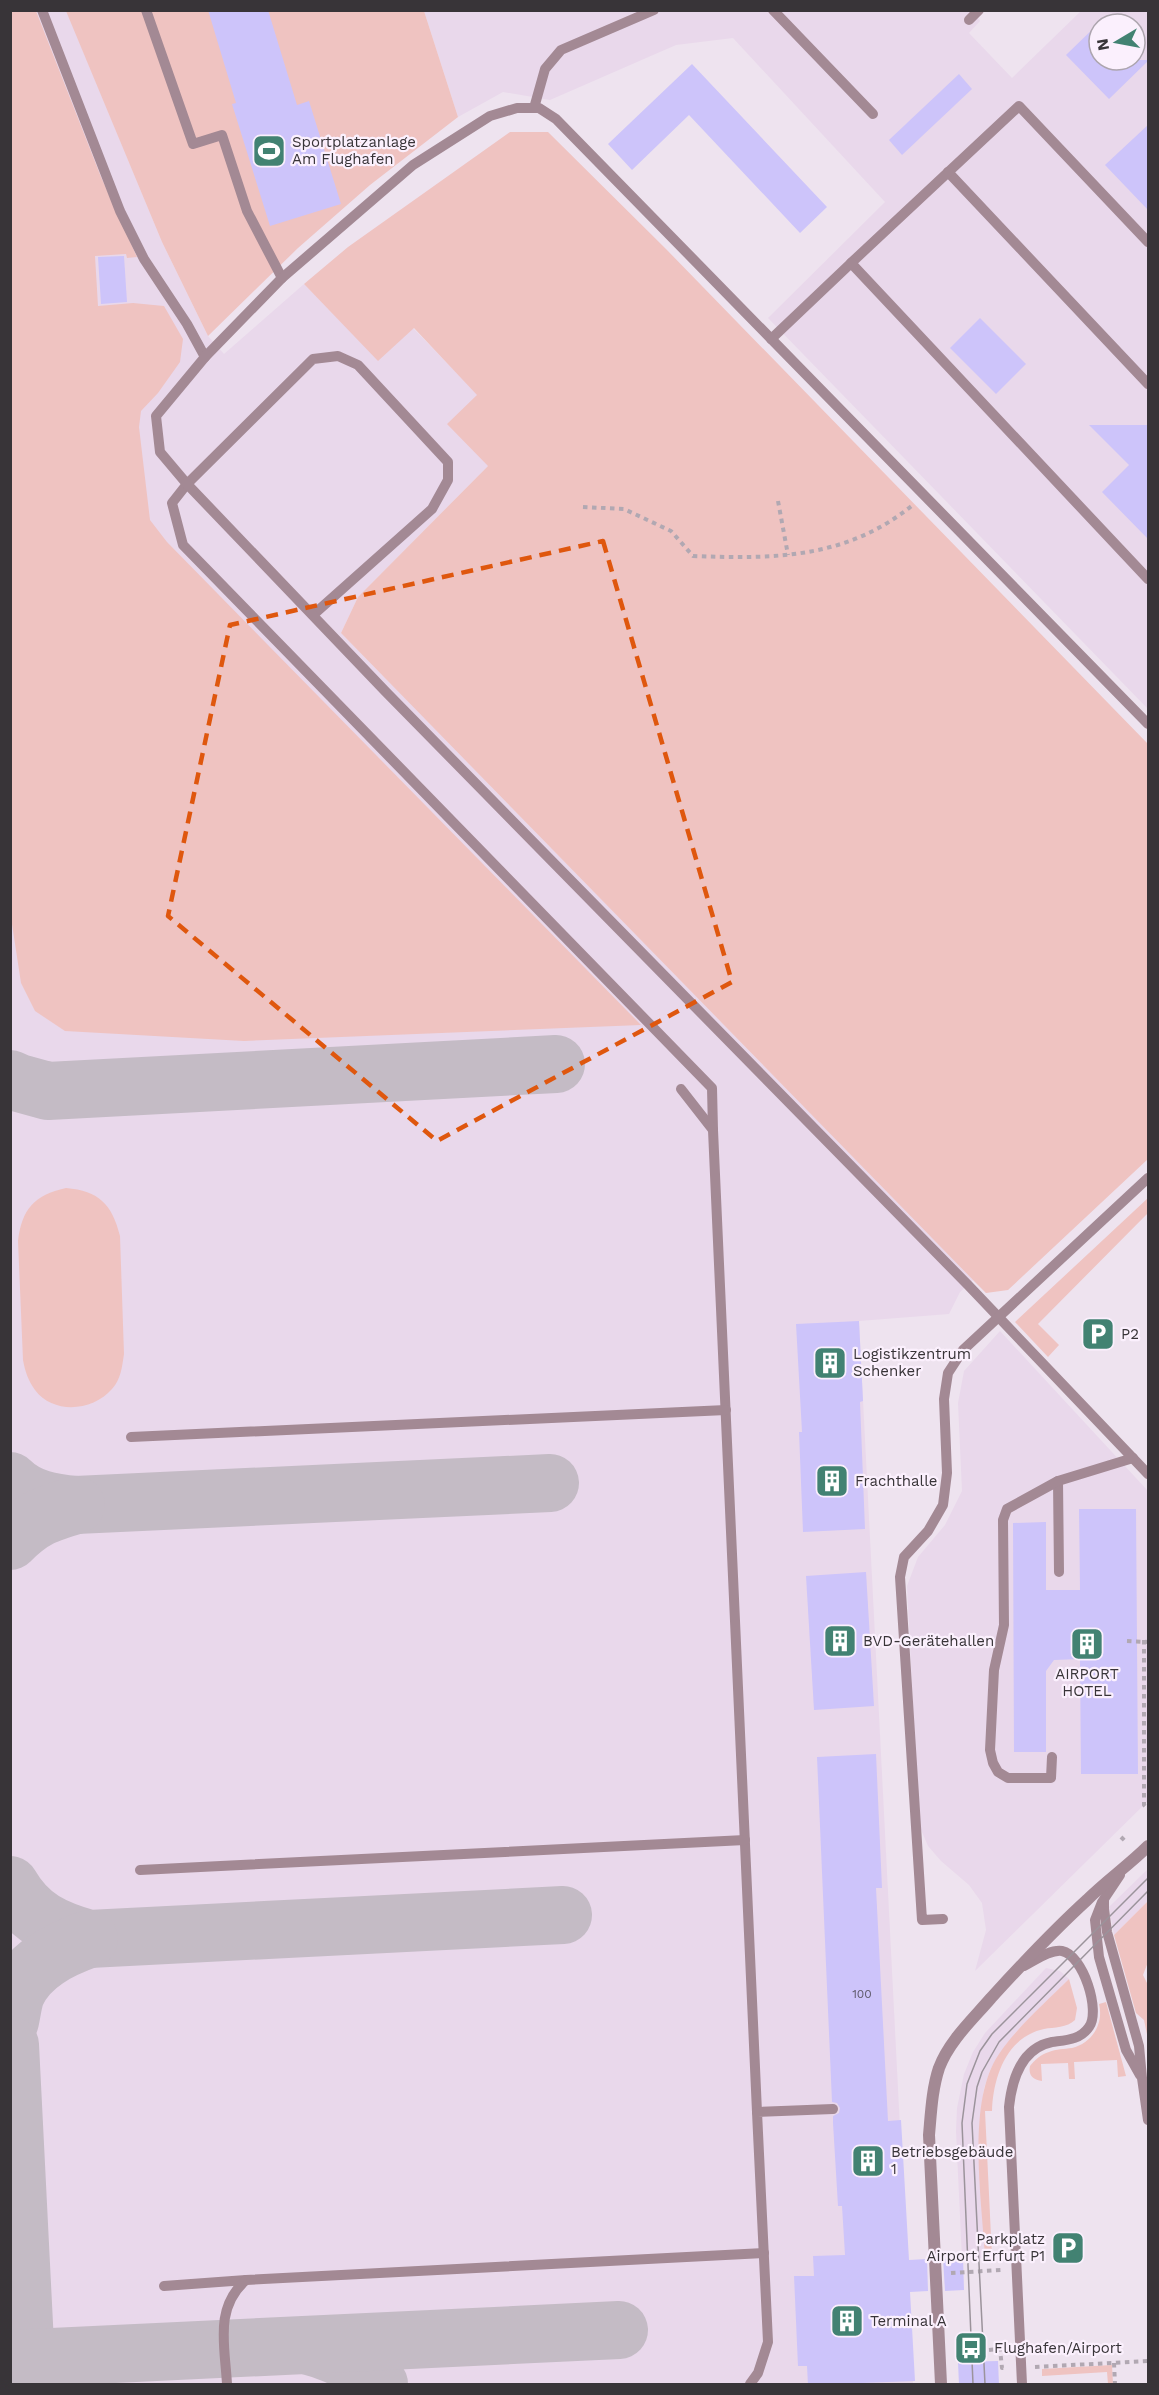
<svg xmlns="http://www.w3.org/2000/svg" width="1159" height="2395" viewBox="0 0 1159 2395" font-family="'Work Sans',sans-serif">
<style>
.built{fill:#e9d8eb;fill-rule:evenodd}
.green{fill:#efc3c1}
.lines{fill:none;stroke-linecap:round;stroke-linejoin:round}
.taxiway{stroke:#c4bbc5;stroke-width:58}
.building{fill:#cdc4fa}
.path{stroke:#b1a8b2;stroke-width:4;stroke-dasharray:4.5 4.5;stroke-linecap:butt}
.service{stroke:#a38994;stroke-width:10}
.minor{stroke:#a38994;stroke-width:12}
.tram{stroke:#9b939b;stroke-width:1.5}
.marked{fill:none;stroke:#df570e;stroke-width:4.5;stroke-dasharray:12 8;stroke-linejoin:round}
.labels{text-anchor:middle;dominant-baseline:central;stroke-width:4.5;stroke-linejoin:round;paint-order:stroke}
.number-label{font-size:12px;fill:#5d5868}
.poi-label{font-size:15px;fill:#383438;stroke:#fbf0fd;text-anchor:start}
</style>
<rect width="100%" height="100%" fill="#eee3ef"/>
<!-- built -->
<g class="built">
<path d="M66 10 162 242 208 336 224 354 304 284 378 360 413 328 478 395 488 466 358 597 341 633 973 1280 960 1292 949 1314 859 1321 913 2384H11L10 11Z"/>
<path d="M424 11H973L980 21 969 33 1012 78 1081 11H1148V709L768 318 885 202 733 38 676 45 550 100 503 92 458 117ZM1099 24H1135V60H1099Z"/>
<path d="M1000 1331 1148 1491V1801L975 1971 986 1930 982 1903 969 1885 941 1861 928 1846 919 1825 907 1586 918 1557 945 1525 962 1491 958 1403 964 1371Z"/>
<path d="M1147 1870 1148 1901 1114 1935 1109 1907Z"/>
<path d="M1046 1968 1060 1971 1069 1979 1015 2033 991 2068 984 2088 979 2130 985 2258 962 2259 956 2131 957 2108 964 2074 973 2052 985 2033Z"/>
</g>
<!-- green -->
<g class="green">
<path d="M10 11H36L101 177 137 257 127 258 126 254 95 256 98 306 133 303 164 306 183 339 180 362 158 393 141 411 139 427 150 520 167 542 641 1025 244 1041 65 1031 35 1011 21 983 10 911Z"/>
<path d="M66 11H424L458 117 370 185 298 248 208 336 162 242Z"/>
<path d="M510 132H548L666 249 1148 744V1159L1008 1290 986 1293 973 1280 341 633 358 597 488 466 447 424 477 395 414 328 378 361 304 284 348 247Z"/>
<path d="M66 1188C99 1191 112 1204 120 1236L124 1354C122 1367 121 1379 112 1389 93 1411 54 1415 35 1390 28 1380 25 1371 23 1360L18 1241C22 1209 34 1195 66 1188Z"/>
<path d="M1148 1198V1213L1038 1324 1059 1345 1048 1357 1015 1322Z"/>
<path d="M1148 1901V1962L1143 1975 1148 1985V2039L1144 2020 1136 2013 1114 1935Z"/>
<path d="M1069 1979 1077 2008 1075 2020C1067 2028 1054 2027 1044 2029 1006 2037 993 2078 992 2111H985L992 2257 985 2258C982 2200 966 2102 999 2054 1018 2026 1045 2003 1069 1979Z"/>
<path d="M1106 2002 1126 2076 1118 2077 1117 2060 1074 2062 1075 2079H1069L1068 2063 1041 2064 1042 2081C1033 2080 1028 2075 1030 2066 1035 2060 1041 2054 1049 2052 1056 2049 1064 2049 1072 2048 1092 2043 1104 2024 1099 2004Z"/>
<path d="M1112 2365 1113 2384H1108L1107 2372 1042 2376V2369Z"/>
</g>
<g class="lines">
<!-- taxiway -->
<g class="taxiway">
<path d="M10 1079 19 1083 48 1091 556 1064"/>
<path d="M10 1481C28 1499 52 1503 76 1505L550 1483"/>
<path d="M10 1541C33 1518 46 1514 76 1505"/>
<path d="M10 1885C29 1918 54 1929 89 1939L563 1915"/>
<path d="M10 2021C12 2012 13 2002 16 1994 29 1964 61 1949 89 1939"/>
<path d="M10 2045 27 2384"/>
<path d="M306 2345C334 2352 359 2363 379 2384"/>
<path d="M10 2359 619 2330"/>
</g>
</g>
<!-- building -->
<g class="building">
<path d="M208 10H268L297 105 309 101 341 204 270 226 232 104 236 103Z"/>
<path d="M1099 23V60H1149L1109 99 1066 55Z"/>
<path d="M692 64 827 207 800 233 689 115 632 170 608 144Z"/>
<path d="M959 74 972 89 902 155 889 140Z"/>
<path d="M1149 124V211L1105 165Z"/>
<path d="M124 256 127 302 101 304 98 257Z"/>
<path d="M980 318 1026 364 996 394 950 348Z"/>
<path d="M1089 425H1149V540L1102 492 1129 465Z"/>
<path d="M859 1321 863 1401 860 1402 865 1529 803 1532 799 1432H802L796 1324Z"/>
<path d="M1079 1509H1136L1138 1774H1081L1080 1659 1054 1660 1046 1671V1752H1014L1013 1523 1046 1522V1590H1080Z"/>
<path d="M866 1572 874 1706 814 1710 806 1576Z"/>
<path d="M876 1754 882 1888H876L888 2121 901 2120 909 2260 927 2259 928 2291 910 2292 915 2381 808 2385 807 2366H798L794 2276H814L813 2256 845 2255 842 2206H838L833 2123V2116L839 2113 840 2108 837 2103 832 2102 817 1757Z"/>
<path d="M963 2258 964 2290 945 2291 943 2259Z"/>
<path d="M998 2361 999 2385H959L958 2362Z"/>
</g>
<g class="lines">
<!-- path -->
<g class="path">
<path d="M778 501 788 555"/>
<path d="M583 507 624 509 671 531 693 556C775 559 847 559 914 504"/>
<path d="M1144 1640V1805L1148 1809"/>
<path d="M1127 1641 1148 1642"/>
<path d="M1121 1837 1127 1843"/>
<path d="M951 2273 1001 2270"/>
<path d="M989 2350 1000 2349 1002 2368H1007"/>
<path d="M1114 2363 1115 2384"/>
<path d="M1035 2367 1148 2361"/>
</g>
<!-- service -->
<g class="service">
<path d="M42 10 120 211 144 259 187 324 205 357"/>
<path d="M146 10 193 144 222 135 247 211 282 278"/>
<path d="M773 10 873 114"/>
<path d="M969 20 979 10"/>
<path d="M534 108 545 69 561 50 654 10"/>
<path d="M948 172 1148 384"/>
<path d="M851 263 1019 106 1148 242"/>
<path d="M771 339 851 263 1148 579"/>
<path d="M313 615 432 509 448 480V462L358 365 338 356 313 359 187 484 172 503 183 545 712 1088 713 1130"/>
<path d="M1148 724 556 119 539 108H517L490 116 413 165 282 278 205 357 156 416 160 452 187 484 386 692 968 1285 1148 1474"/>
<path d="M681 1089 713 1130 757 2112"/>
<path d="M131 1437 726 1410"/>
<path d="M1059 1572 1058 1481 1133 1458"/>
<path d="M1052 1757 1051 1778H1008L998 1772 993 1763 990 1750 994 1670 1004 1625 1003 1520 1007 1509 1058 1481"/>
<path d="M140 1870 745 1840"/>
<path d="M1120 1875 1104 1899V1909L1107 1932 1139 2046 1142 2078 1148 2120"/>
<path d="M1102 1902 1095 1920 1099 1957 1126 2050 1140 2075"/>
<path d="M943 1919 922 1920 900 1577 904 1557 928 1531 943 1505 947 1473 944 1399 948 1373 963 1350 1148 1178"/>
<path d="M164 2286 246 2280"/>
<path d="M227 2384C225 2346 214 2308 246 2280L764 2253"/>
<path d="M750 2384 758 2373 768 2342 757 2112 833 2109"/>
<path d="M1022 2384 1009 2107C1012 2079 1022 2048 1052 2042 1066 2040 1080 2040 1089 2027 1101 2011 1083 1955 1062 1951 1050 1949 1034 1961 1024 1966"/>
</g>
<!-- minor -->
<path class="minor" d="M941 2384 929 2135C931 2113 932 2089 939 2068 949 2041 973 2019 991 1998 1022 1964 1053 1931 1087 1900 1106 1881 1129 1865 1148 1846"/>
<!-- tram -->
<g class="tram">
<path d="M973 2384 962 2123 967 2084 980 2051 992 2034 1148 1878"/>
<path d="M985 2384 972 2123 977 2087 982 2072 999 2042 1148 1891"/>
</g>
</g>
<!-- marked area -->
<path class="marked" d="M603 541 732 982 437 1141 168 916 230 625Z"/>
<!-- icons -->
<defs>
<g id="stadium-square" transform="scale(1.725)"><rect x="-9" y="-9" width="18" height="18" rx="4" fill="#428272" stroke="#fbf0fd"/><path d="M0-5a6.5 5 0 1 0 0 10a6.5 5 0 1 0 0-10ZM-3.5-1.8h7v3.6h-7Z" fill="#fff"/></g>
<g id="parking-square" transform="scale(1.725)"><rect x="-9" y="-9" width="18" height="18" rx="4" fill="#428272" stroke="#fbf0fd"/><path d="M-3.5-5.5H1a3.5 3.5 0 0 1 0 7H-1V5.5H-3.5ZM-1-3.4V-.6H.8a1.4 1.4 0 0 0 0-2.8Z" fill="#fff"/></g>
<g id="building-square" transform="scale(1.725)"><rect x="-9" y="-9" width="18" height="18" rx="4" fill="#428272" stroke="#fbf0fd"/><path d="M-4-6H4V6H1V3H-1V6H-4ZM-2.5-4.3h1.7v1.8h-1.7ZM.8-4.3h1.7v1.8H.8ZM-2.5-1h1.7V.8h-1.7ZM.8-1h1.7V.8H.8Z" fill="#fff"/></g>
<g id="bus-square" transform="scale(1.725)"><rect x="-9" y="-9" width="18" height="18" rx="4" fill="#428272" stroke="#fbf0fd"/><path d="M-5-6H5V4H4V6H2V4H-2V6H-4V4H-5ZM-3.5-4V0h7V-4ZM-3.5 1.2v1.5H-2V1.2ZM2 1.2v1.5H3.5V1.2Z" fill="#fff"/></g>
</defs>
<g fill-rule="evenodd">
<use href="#stadium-square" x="269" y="151"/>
<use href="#parking-square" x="1098" y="1334"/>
<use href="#building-square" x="830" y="1363"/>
<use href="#building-square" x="832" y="1481"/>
<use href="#building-square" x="840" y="1641"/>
<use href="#building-square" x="1087" y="1644"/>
<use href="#building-square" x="868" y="2161"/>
<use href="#parking-square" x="1068" y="2248"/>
<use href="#building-square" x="847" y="2321"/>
<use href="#bus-square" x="971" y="2348"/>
</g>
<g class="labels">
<!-- number labels -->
<g class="number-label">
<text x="862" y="1994">100</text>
</g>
<!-- poi labels -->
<g class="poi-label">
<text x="292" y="142">Sportplatzanlage<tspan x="292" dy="17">Am Flughafen</tspan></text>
<text x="1121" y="1334">P2</text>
<text x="853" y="1354">Logistikzentrum<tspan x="853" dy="17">Schenker</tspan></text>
<text x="855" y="1481">Frachthalle</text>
<text x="863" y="1641">BVD-Gerätehallen</text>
<text x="1087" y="1674" text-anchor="middle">AIRPORT<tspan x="1087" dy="17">HOTEL</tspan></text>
<text x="891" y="2152">Betriebsgebäude<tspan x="891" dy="17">1</tspan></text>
<text x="1045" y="2239" text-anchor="end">Parkplatz<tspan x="1045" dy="17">Airport Erfurt P1</tspan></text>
<text x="870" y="2321">Terminal A</text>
<text x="994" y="2348">Flughafen/Airport</text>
</g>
</g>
<!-- border -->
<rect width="1159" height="2395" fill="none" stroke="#383438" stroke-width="24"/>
<!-- north arrow -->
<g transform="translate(1117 42) rotate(260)"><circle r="28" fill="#fbf0fd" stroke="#ada5ae" stroke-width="1.5"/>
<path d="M0-4.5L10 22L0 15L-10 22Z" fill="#428272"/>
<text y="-9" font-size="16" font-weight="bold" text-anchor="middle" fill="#383438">N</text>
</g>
</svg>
